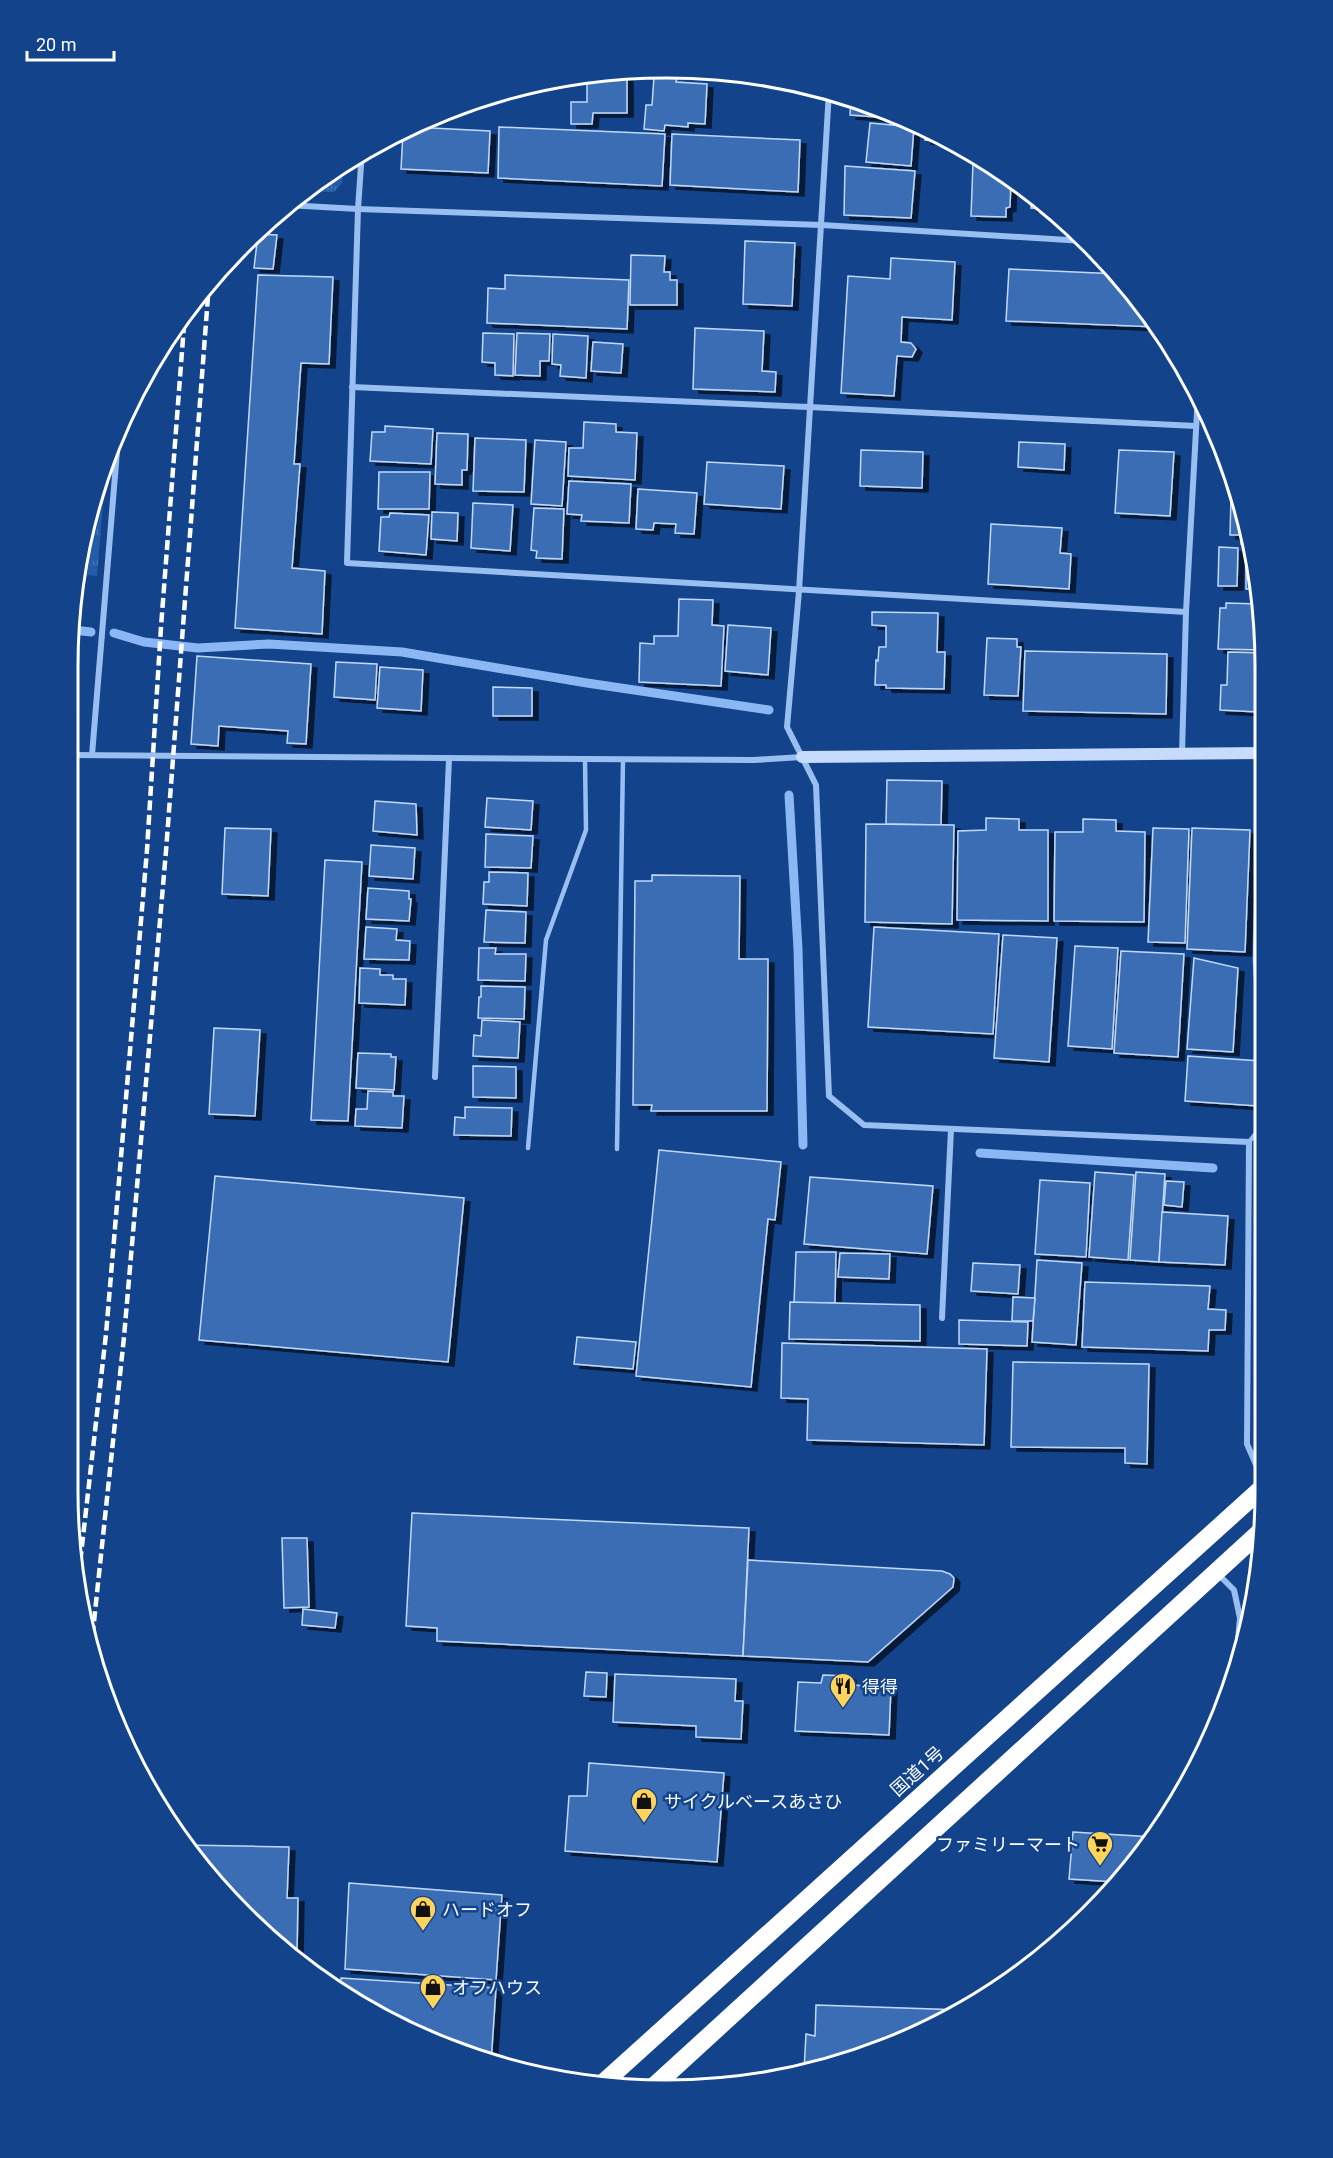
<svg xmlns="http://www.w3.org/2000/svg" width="1333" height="2158" viewBox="0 0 1333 2158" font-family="Roboto,'Noto Sans JP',sans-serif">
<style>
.grass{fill:url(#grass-tufts)}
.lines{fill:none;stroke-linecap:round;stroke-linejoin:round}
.stream{stroke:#8bb8f4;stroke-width:9}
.building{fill:#3a6db5;stroke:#c0d9fc;stroke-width:1.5;filter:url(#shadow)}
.lane{stroke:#99bef1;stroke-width:4.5}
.street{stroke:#99bef1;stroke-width:6}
.secondary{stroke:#c7dcfc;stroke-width:12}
.highway{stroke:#fff;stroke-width:18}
.rail{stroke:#fff;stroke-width:4.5;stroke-dasharray:10 4.5;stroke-linecap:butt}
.labels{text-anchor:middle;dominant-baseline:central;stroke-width:5;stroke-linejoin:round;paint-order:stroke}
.poi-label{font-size:18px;fill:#fff;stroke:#12438b;text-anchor:start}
.street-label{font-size:18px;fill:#fff;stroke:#12438b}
.rim{fill:none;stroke:#fff;stroke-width:3}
</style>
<defs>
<pattern id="grass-tufts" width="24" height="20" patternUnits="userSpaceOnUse" patternTransform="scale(1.5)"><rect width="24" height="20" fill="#245caa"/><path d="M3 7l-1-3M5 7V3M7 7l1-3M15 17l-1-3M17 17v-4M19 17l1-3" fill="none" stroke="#4574b7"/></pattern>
<filter id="shadow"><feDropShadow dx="6" dy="4" stdDeviation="0" flood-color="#0009"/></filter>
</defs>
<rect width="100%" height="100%" fill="#12438b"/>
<!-- grass -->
<g class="grass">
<path d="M344 165 342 183 334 192H306Z"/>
<path d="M106 466 97 576 77 574Z"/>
</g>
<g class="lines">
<!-- stream -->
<g class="stream">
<path d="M73 630 91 632"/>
<path d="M114 633 144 642 198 648 269 644 402 652 587 683 769 710"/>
<path d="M789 795 798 949 803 1145"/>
<path d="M980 1153 1213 1168"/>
<path d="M707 2083 722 2081 738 2086"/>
</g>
</g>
<!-- building -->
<g class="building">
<path d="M627 71V113H593L592 124H571V102H587V73Z"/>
<path d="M654 77 677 78 676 82 707 84 705 124 688 123V127L665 125 664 131 644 129 646 105H652Z"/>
<path d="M851 99 904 119 850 115Z"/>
<path d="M870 123 914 127 911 166 866 162Z"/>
<path d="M412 127 490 131 488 173 401 169 403 132Z"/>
<path d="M499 127 665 134 662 186 498 178Z"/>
<path d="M926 127 931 129 951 142 925 140Z"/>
<path d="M672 134 800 140 798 192 670 185Z"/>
<path d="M973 163 987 164 1011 179 1010 207 1006 208V217L971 216Z"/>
<path d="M845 166 915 171 911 218 844 215Z"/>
<path d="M1032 192 1050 209 1031 208Z"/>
<path d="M258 234 277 235 273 269 254 268Z"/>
<path d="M745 241 795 243 792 306 743 304Z"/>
<path d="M631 255 665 256 664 272H670V280H677V305H630Z"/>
<path d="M891 258 955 262 952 320 902 317 901 342 911 343 916 349 912 357 897 356 894 396 841 393 848 276 890 279Z"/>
<path d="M1009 269 1119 274 1157 327 1006 321Z"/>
<path d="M258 275 333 277 329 364 301 363 294 464H300L292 568 325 571 322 634 235 628Z"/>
<path d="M505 275 629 280 627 329 487 323 488 288 505 289Z"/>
<path d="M695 328 764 331 762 371 776 372 775 392 693 389Z"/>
<path d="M483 333 514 334 513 376 495 375V363L482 362Z"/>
<path d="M517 333 550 334 549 361H540V376L515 375Z"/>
<path d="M553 334 588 336 586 378 560 376 561 365 552 364Z"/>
<path d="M593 342 623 344 621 373 591 371Z"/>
<path d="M584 422 616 424V432L637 433 635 480 568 476 569 448H583Z"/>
<path d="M385 426 433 429 431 464 370 461 372 432H385Z"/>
<path d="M437 433 468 434 467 470H462V485L435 484Z"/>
<path d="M475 438 526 440 524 492 473 491Z"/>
<path d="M535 440 566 442 562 506 531 504Z"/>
<path d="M1019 442 1065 444 1064 470 1018 467Z"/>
<path d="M861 450 923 452 922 488 860 486Z"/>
<path d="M1119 450 1174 452 1170 516 1115 513Z"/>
<path d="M707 462 784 466 781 509 704 504Z"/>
<path d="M379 472H430L429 509H378Z"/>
<path d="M569 481 631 484 629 523 581 521 582 515 567 514Z"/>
<path d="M638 489 697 493 694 534 675 533 676 524 654 523 653 530 636 529Z"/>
<path d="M1231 498H1239L1248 544H1241V535H1230Z"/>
<path d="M473 503 513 505 510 551 471 548Z"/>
<path d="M534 508 564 509 562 559 536 558 537 551 531 550Z"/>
<path d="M432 512 458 513 457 541 431 539Z"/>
<path d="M390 513 429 515 426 555 379 551 381 517H389Z"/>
<path d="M991 524 1062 528 1060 553 1071 554 1069 589 988 584Z"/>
<path d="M1219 547 1238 548 1237 586H1218Z"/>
<path d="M1246 556H1250L1257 589H1246Z"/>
<path d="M679 599 713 600 712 625 724 626 721 686 639 682 640 643 654 644V636H678Z"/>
<path d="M1226 603 1260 604 1264 627V650L1218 649 1220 608H1226Z"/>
<path d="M872 612 938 613 937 652H945L944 689 886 688V685H875L876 660 878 661 879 647H886V626L872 625Z"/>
<path d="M728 625 771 628 768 675 725 671Z"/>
<path d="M987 638 1017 639V647H1021L1018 696 984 695Z"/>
<path d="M1025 651 1167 654 1166 714 1023 711Z"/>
<path d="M1228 652 1264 653V705H1258V712L1220 710 1221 685H1227Z"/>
<path d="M197 656 311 664 306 744 287 743 288 731 219 726 218 746 191 744Z"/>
<path d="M336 662 377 664 375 700 334 697Z"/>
<path d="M380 667 423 670 421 711 377 708Z"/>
<path d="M493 687 532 688V716H493Z"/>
<path d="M887 780 942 781 941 825 886 824Z"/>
<path d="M487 798 533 801 531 830 485 827Z"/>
<path d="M375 801 416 804 417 835 373 831Z"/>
<path d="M986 818 1019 819V830H1048V921L957 920 958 831 986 830Z"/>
<path d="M1083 819 1116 820V831L1145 832 1144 922 1054 921 1055 832H1083Z"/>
<path d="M866 824 954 825 952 924 865 922Z"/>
<path d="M225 828 271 829 268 896 222 894Z"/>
<path d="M1153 828 1189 829 1185 943 1148 942Z"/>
<path d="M1192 828 1250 830 1245 952 1187 949Z"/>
<path d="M486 834 533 836 531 868 485 867Z"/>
<path d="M371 845 415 848 413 879 369 876Z"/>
<path d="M325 860 362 862 348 1121 311 1120Z"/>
<path d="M489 872 528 873 527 906 483 904 484 882H489Z"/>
<path d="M652 875 740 876 739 959H768L767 1111H651L652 1105H633L635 881H652Z"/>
<path d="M368 888 409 891V899H411L409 921 366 919Z"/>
<path d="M486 910 526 912 525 943 484 942Z"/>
<path d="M366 927 397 929 396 940 410 941 409 960 364 959Z"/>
<path d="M874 927 999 934 993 1034 868 1027Z"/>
<path d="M1003 935 1057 938 1049 1062 994 1058Z"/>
<path d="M1075 946 1118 948 1112 1049 1068 1046Z"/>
<path d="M479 948H496L495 954H526L525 981 478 980Z"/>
<path d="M1121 951 1184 954 1178 1057 1114 1053Z"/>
<path d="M1194 958 1238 968 1233 1052 1187 1049Z"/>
<path d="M360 968 380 969V975H393V979H406L405 1005 359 1003Z"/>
<path d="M481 986 525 987 524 1019 478 1018 479 997H481Z"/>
<path d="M482 1020 520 1022 518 1058 473 1056 474 1035 481 1036Z"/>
<path d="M214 1028 260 1030 255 1116 209 1114Z"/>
<path d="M358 1053 391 1054V1057H396L394 1090 356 1088Z"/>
<path d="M1188 1056 1261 1061 1258 1106 1185 1101Z"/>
<path d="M473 1066 516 1067V1098L473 1097Z"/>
<path d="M368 1091 393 1092V1096H404L402 1128 355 1126 356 1109H367Z"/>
<path d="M465 1107 512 1108 511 1136 454 1135 455 1117 465 1118Z"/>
<path d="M659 1150 781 1162 775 1220 768 1219 751 1387 636 1376Z"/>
<path d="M1095 1172 1134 1175 1128 1260 1089 1257Z"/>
<path d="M1136 1172 1165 1174 1159 1262 1130 1260Z"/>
<path d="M215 1176 464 1198 448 1362 199 1340Z"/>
<path d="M810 1177 933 1186 927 1254 804 1244Z"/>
<path d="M1040 1180 1090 1183 1086 1257 1035 1254Z"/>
<path d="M1166 1181 1184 1182 1182 1207 1164 1205Z"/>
<path d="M1162 1212 1228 1216 1225 1265 1159 1262Z"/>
<path d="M796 1252H836L835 1303H794Z"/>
<path d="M840 1253 890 1254 889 1279 838 1277Z"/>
<path d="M1037 1260 1082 1263 1076 1345 1032 1342Z"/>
<path d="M973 1263 1020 1265 1018 1294 971 1291Z"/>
<path d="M1085 1282 1210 1286 1208 1309 1226 1310 1225 1330H1209L1208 1351 1082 1347Z"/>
<path d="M1013 1297 1035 1298 1033 1321H1012Z"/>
<path d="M790 1302 920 1305V1341L789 1339Z"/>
<path d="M959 1320 1028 1322 1027 1346 959 1344Z"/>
<path d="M577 1337 636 1342 633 1369 574 1364Z"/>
<path d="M782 1343 987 1349 984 1445 807 1440 808 1399 781 1398Z"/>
<path d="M1013 1362 1149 1364 1147 1464 1125 1463V1448L1011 1447Z"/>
<path d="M412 1513 749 1528 743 1656 437 1641V1628L406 1626Z"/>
<path d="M282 1538H307L309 1607 284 1608Z"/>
<path d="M748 1560 942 1571 950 1574 954 1578 953 1587 868 1662 743 1656Z"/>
<path d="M303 1609 337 1613 335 1628 302 1625Z"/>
<path d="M586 1672 607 1673 606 1697 584 1696Z"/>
<path d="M615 1674 736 1679 735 1701H743L741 1739 696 1737V1726L613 1722Z"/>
<path d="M823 1675 850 1676V1685L891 1687 889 1735 795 1731 798 1682 821 1683Z"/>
<path d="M589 1763 724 1773 717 1862 565 1851 569 1796H587Z"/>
<path d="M1073 1832 1153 1837 1142 1856 1116 1882 1069 1879Z"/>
<path d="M184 1845 289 1847 287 1898H298L297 1953H288L191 1856Z"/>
<path d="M349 1883 502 1895 496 1980 345 1969Z"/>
<path d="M341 1978 496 1988 491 2063 474 2059 401 2029 340 1991Z"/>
<path d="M816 2005 961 2010 932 2029 859 2059 804 2071 806 2034 815 2036Z"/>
</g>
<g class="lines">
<!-- lane -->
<g class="lane">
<path d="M1260 753 1255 961 1256 978 1263 998"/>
<path d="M1249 1142 1262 1126"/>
<path d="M528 1148 546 940 586 830 585 759"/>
<path d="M617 1149 623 759"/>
</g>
<!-- street -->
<g class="street">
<path d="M829 91 799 591 787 727 816 785 829 1096 864 1125 1249 1142 1247 1444 1261 1476"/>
<path d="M362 151 358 209 347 563 1186 612"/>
<path d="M287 205 358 209 822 225 1084 241"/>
<path d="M352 387 809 407 1196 426"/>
<path d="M1182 753 1186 612 1198 394"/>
<path d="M73 755 585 759 754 760 802 757"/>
<path d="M92 755 119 427"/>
<path d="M435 1077 449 759"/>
<path d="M942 1318 951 1129"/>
<path d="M1217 1573 1234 1590 1240 1618 1236 1661"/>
</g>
<!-- secondary -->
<path class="secondary" d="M802 757 1264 753"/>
<!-- highway -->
<g class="highway">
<path d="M602 2084 1261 1489"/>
<path d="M651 2089 1261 1531"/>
</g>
<!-- rail -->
<g class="rail">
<path d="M77 1590 106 1334 147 850 161 627 185 312"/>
<path d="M91 1650 124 1337 166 851 209 283"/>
</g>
</g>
<!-- icons -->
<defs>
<g id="restaurant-pin" transform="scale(1.35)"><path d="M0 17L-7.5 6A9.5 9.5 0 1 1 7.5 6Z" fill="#ffd459" stroke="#12438b"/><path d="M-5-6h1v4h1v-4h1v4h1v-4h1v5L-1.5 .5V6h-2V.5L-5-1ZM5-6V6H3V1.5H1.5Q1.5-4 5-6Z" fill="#111"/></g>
<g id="shop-pin" transform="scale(1.35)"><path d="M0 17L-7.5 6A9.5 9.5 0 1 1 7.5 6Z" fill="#ffd459" stroke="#12438b"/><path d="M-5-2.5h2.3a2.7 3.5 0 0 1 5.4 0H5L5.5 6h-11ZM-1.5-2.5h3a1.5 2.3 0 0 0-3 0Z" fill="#111"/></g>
<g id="supermarket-pin" transform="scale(1.35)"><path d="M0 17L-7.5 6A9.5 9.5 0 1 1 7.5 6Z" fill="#ffd459" stroke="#12438b"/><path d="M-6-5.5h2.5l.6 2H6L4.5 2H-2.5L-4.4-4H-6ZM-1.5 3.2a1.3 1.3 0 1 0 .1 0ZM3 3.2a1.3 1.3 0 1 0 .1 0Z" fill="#111"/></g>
</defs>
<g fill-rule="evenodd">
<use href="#restaurant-pin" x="843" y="1686"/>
<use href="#shop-pin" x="644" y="1801"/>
<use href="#supermarket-pin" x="1100" y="1844"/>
<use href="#shop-pin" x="423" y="1909"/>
<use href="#shop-pin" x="433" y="1987"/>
</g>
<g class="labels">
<!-- poi labels -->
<g class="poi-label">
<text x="862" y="1686">得得</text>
<text x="664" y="1801">サイクルベースあさひ</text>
<text x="1080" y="1844" text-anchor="end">ファミリーマート</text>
<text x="442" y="1909">ハードオフ</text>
<text x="452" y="1987">オフハウス</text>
</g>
<!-- street labels -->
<g class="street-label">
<text transform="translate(917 1771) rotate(-42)">国道1号</text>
</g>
</g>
<!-- crop -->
<path d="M0 0H1333V2158H0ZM666 78H667A588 588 0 0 1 1255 666V1492A588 588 0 0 1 667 2080H666A588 588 0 0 1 78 1492V666A588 588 0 0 1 666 78Z" fill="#12438b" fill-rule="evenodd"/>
<path class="rim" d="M666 78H667A588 588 0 0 1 1255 666V1492A588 588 0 0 1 667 2080H666A588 588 0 0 1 78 1492V666A588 588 0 0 1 666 78Z"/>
<!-- scale -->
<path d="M27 51v9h87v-9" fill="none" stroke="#ffffff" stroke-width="3"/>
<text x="36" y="51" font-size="18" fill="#ffffff" stroke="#12438b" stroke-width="4.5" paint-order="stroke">20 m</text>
</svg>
